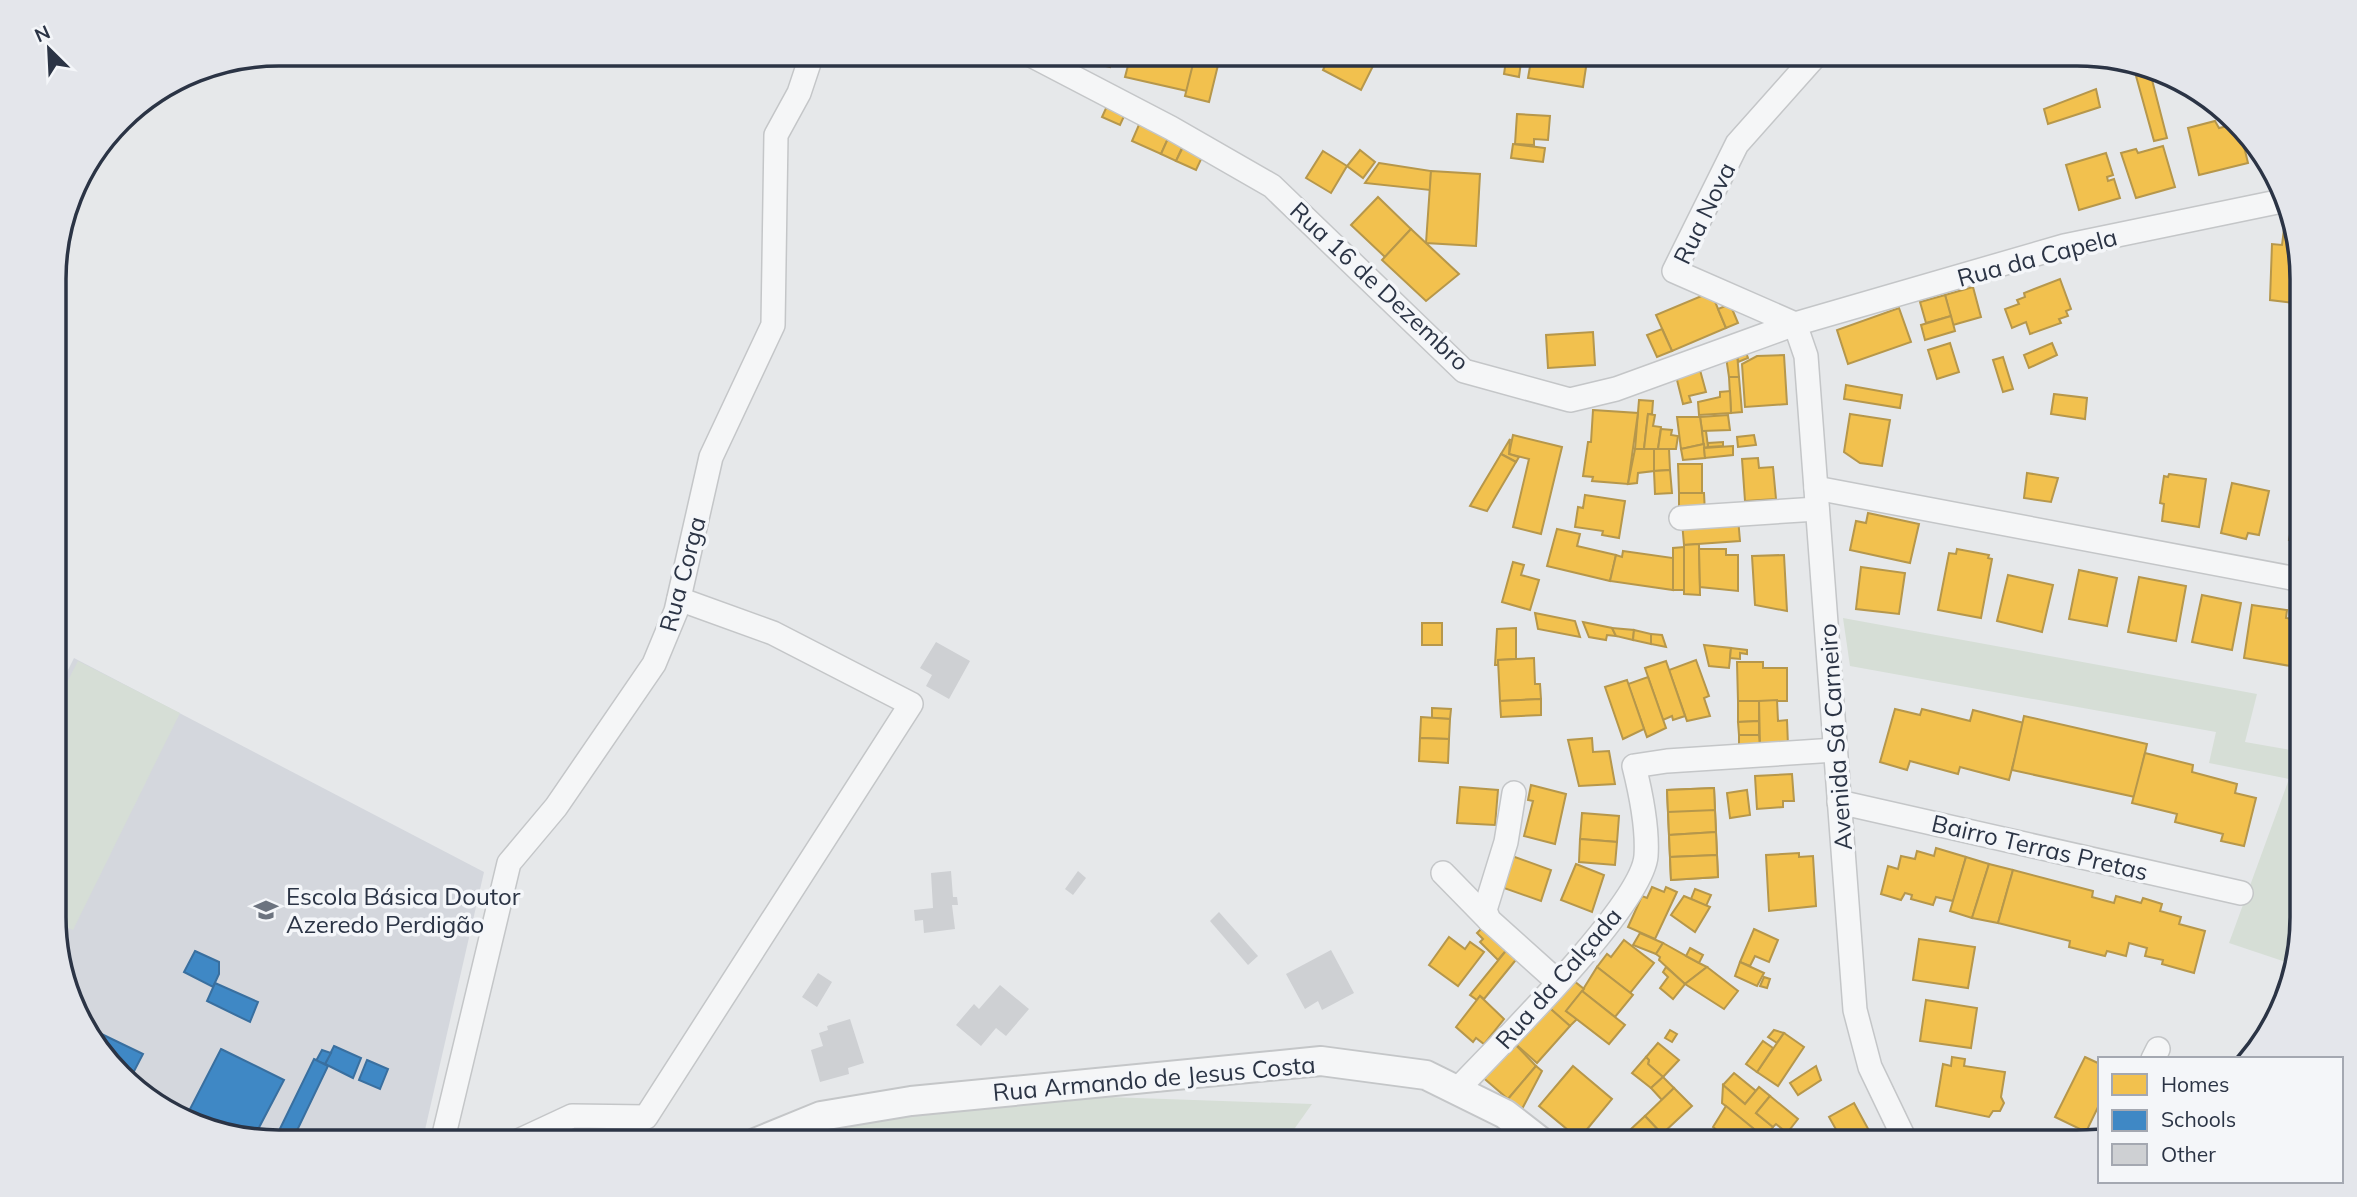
<svg xmlns="http://www.w3.org/2000/svg" width="2357" height="1197" viewBox="0 0 2357 1197" font-family="Mulish,sans-serif">
<style>
.built{fill:#d4d7dd}
.green{fill:#d6ded6}
.homes{fill:#f2c14e;stroke:#b6974b;stroke-width:2}
.schools{fill:#3f88c5;stroke:#396f9f;stroke-width:2}
.building{fill:#ced0d3}
.lines{fill:none;stroke-linecap:round;stroke-linejoin:round}
.minor-casing{stroke:#c4c6c8;stroke-width:26}
.tertiary-casing{stroke:#c4c6c8;stroke-width:32}
.minor{stroke:#f5f6f7;stroke-width:23}
.tertiary{stroke:#f5f6f7;stroke-width:28}
.labels{text-anchor:middle;dominant-baseline:central;stroke-width:7;stroke-linejoin:round;paint-order:stroke}
.street-label{font-size:24px;fill:#2b3445;stroke:#f4f6f9}
.poi-label{font-size:24px;fill:#2b3445;stroke:#f4f6f9;text-anchor:start}
.rim{fill:none;stroke:#2b3445;stroke-width:3.5}
</style>
<rect width="100%" height="100%" fill="#e6e8ea"/>
<!-- built -->
<path class="built" d="M74 658 484 872 422 1143H279L180 1120 101 1054 56 947V694Z"/>
<!-- green -->
<g class="green">
<path d="M1843 618 2257 694 2245 742 2302 752 2303 918 2292 964 2229 943 2289 779 2209 763 2216 732 1850 666Z"/>
<path d="M78 661 180 713 73 930 56 922V704Z"/>
<path d="M991 1093 1312 1104 1285 1142 800 1143 825 1133Z"/>
</g>
<!-- homes -->
<g class="homes">
<path d="M1077 54H1113L1110 67 1076 59Z"/>
<path d="M1131 54H1196L1187 91 1125 77Z"/>
<path d="M1196 54H1221L1219 61Z"/>
<path d="M1330 54H1379L1361 90 1323 70Z"/>
<path d="M1507 54H1522L1519 77 1504 74Z"/>
<path d="M1540 54H1588L1583 87 1528 78 1532 55Z"/>
<path d="M1195 56 1219 61 1209 102 1185 96Z"/>
<path d="M2150 72 2167 138 2154 141 2136 76Z"/>
<path d="M2096 89 2100 107 2048 124 2044 109Z"/>
<path d="M1107 106 1125 114 1120 125 1102 117Z"/>
<path d="M1517 114 1550 116 1548 140 1534 139V145L1515 144Z"/>
<path d="M1141 120 1170 134 1161 154 1132 141Z"/>
<path d="M2215 121 2219 128 2232 125 2241 134 2248 163 2199 175 2188 128Z"/>
<path d="M1170 134 1185 141 1176 161 1161 154Z"/>
<path d="M1185 143 1204 153 1196 170 1176 161Z"/>
<path d="M1513 144 1545 148 1543 162 1511 158Z"/>
<path d="M2163 146 2175 187 2136 198 2121 153 2136 149 2138 153Z"/>
<path d="M1360 150 1375 162 1363 178 1347 166Z"/>
<path d="M1323 151 1347 166 1331 193 1306 178Z"/>
<path d="M2106 153 2113 175 2107 177 2108 181 2114 179 2120 198 2079 210 2066 165Z"/>
<path d="M1379 163 1431 171 1430 190 1365 183Z"/>
<path d="M1431 171 1480 174 1476 246 1426 243Z"/>
<path d="M1378 197 1411 229 1385 257 1351 225Z"/>
<path d="M1411 229 1459 274 1426 301 1382 260Z"/>
<path d="M2284 229 2293 230 2301 250V304L2270 300 2272 244 2282 245Z"/>
<path d="M2060 279 2071 309 2066 311 2068 316 2059 319 2061 323 2030 334 2026 322 2012 328 2005 309 2019 304 2017 300 2025 297 2024 293Z"/>
<path d="M1973 287 1981 317 1953 325 1945 295Z"/>
<path d="M1711 292 1726 328 1672 351 1656 315Z"/>
<path d="M1945 295 1951 316 1926 323 1920 302Z"/>
<path d="M1730 304 1738 323 1726 328 1718 309Z"/>
<path d="M1899 308 1911 342 1848 364 1837 330Z"/>
<path d="M1951 316 1955 331 1925 340 1921 325Z"/>
<path d="M1662 329 1672 351 1657 357 1647 335Z"/>
<path d="M1593 332 1595 365 1548 368 1546 335Z"/>
<path d="M1950 343 1959 372 1937 379 1928 350Z"/>
<path d="M2052 343 2057 355 2029 368 2024 355Z"/>
<path d="M1745 350 1748 358 1738 362 1737 353Z"/>
<path d="M1737 353 1739 377H1729L1726 357Z"/>
<path d="M1784 355 1787 404 1745 407 1742 364 1757 356Z"/>
<path d="M2003 357 2013 389 2003 392 1993 360Z"/>
<path d="M1700 370 1706 392 1689 396 1691 402 1683 404 1676 376Z"/>
<path d="M1729 377H1739L1742 412 1731 413Z"/>
<path d="M1846 385 1902 395 1900 408 1844 399Z"/>
<path d="M1730 391 1731 413 1699 415 1698 402 1720 397V392Z"/>
<path d="M2054 394 2087 398 2085 419 2051 414Z"/>
<path d="M1639 400 1653 401 1652 414H1648L1644 449H1635Z"/>
<path d="M1593 410 1638 413 1628 484 1592 481 1593 477 1583 476 1588 442H1591Z"/>
<path d="M1648 414 1655 415 1653 426 1661 427 1658 449H1644Z"/>
<path d="M1850 414 1890 420 1882 466 1860 463 1844 452Z"/>
<path d="M1728 415 1730 430 1702 431 1700 417Z"/>
<path d="M1677 417H1700L1704 444 1681 449Z"/>
<path d="M1661 429 1672 430 1671 435 1678 436 1676 449H1658Z"/>
<path d="M1702 431H1706L1708 447 1704 448Z"/>
<path d="M1513 435 1562 447 1541 534 1513 527 1529 459 1509 454Z"/>
<path d="M1754 435 1756 445 1738 447 1737 437Z"/>
<path d="M1510 439 1509 454 1519 457 1516 462 1501 454Z"/>
<path d="M1723 442V446L1708 447V443Z"/>
<path d="M1704 444 1705 458 1683 460 1681 449Z"/>
<path d="M1733 446V455L1705 458 1704 448Z"/>
<path d="M1635 449H1654V471L1638 473 1637 483 1628 484Z"/>
<path d="M1654 449H1669L1670 470 1654 471Z"/>
<path d="M1501 454 1516 462 1487 511 1470 506Z"/>
<path d="M1758 458 1759 468 1773 467 1776 499 1745 501 1742 459Z"/>
<path d="M1678 464H1702V493H1679Z"/>
<path d="M1670 470 1672 493 1655 494 1654 471Z"/>
<path d="M2027 473 2058 478 2051 502 2024 498Z"/>
<path d="M2169 474 2206 479 2199 527 2162 521 2164 504 2160 503 2164 476 2168 477Z"/>
<path d="M2232 483 2269 491 2259 535 2248 533 2246 539 2221 533Z"/>
<path d="M2298 491 2302 492V543L2289 540Z"/>
<path d="M1679 493H1704L1705 513H1679Z"/>
<path d="M1585 495 1625 501 1619 538 1602 535 1603 531 1575 527 1578 507 1583 508Z"/>
<path d="M1868 513 1919 524 1910 563 1850 550 1856 521 1866 523Z"/>
<path d="M1738 518 1740 541 1684 545 1682 522Z"/>
<path d="M1557 529 1580 534 1577 546 1616 555 1610 581 1547 566Z"/>
<path d="M1699 544 1700 595 1684 594V545Z"/>
<path d="M1684 547V590H1673V548Z"/>
<path d="M1699 549H1726V555H1738V591L1700 587Z"/>
<path d="M1957 549 1989 555 1988 558 1992 559 1981 618 1938 610 1949 553 1956 554Z"/>
<path d="M1623 551 1673 558V590L1610 581 1616 555 1622 557Z"/>
<path d="M1784 555 1787 611 1755 605 1752 556Z"/>
<path d="M1513 562 1524 565 1521 575 1539 580 1530 610 1502 602Z"/>
<path d="M1861 567 1905 573 1899 614 1856 609Z"/>
<path d="M2079 570 2117 578 2107 626 2069 619Z"/>
<path d="M2008 575 2053 585 2042 632 1997 621Z"/>
<path d="M2139 577 2186 586 2176 641 2128 632Z"/>
<path d="M2202 595 2241 603 2232 650 2192 642Z"/>
<path d="M2252 605 2287 610 2286 618 2302 620 2296 667 2244 658Z"/>
<path d="M1535 613 1575 621 1580 637 1538 629Z"/>
<path d="M1583 622 1612 628 1616 636 1607 635 1606 640 1589 637Z"/>
<rect x="1422" y="623" width="20" height="22"/>
<path d="M1516 628V659L1498 660V665H1495L1497 629Z"/>
<path d="M1612 628 1634 630 1633 640 1616 636Z"/>
<path d="M1634 630 1651 634V644L1633 640Z"/>
<path d="M1651 634 1662 635 1666 647 1651 644Z"/>
<path d="M1704 645 1731 648 1729 668 1709 666Z"/>
<path d="M1731 648 1747 650V654L1740 653V659L1730 658Z"/>
<path d="M1534 658 1535 684H1540L1541 699 1500 701 1498 660Z"/>
<path d="M1696 660 1709 696 1704 698 1710 716 1687 721 1669 670Z"/>
<path d="M1666 661 1685 716 1673 720 1672 716 1663 720 1645 668Z"/>
<path d="M1737 662H1763V668H1787V701H1738Z"/>
<path d="M1648 677 1666 728 1647 737 1628 684Z"/>
<path d="M1627 680 1644 729 1623 739 1605 687Z"/>
<path d="M1541 699V715L1501 717 1500 701Z"/>
<path d="M1777 700 1778 721 1787 720 1788 746 1760 747 1759 701Z"/>
<path d="M1738 701H1759V721L1738 722Z"/>
<path d="M1432 708 1451 709 1450 719 1432 718Z"/>
<path d="M1895 709 1920 715 1922 709 1970 721 1973 710 2024 723 2009 780 1960 767 1958 774 1910 761 1907 770 1880 762Z"/>
<path d="M2024 716 2147 744 2135 797 2012 770Z"/>
<path d="M1421 717 1450 719 1449 739 1420 738Z"/>
<path d="M1759 721V735H1739L1738 722Z"/>
<path d="M1739 735H1759L1760 747H1739Z"/>
<path d="M1420 738 1449 739 1448 763 1419 761Z"/>
<path d="M1592 738 1593 752 1609 751 1615 784 1579 786 1568 740Z"/>
<path d="M2145 753 2193 765 2192 772 2237 784 2235 793 2256 798 2244 846 2221 841 2223 834 2175 822 2177 814 2132 803Z"/>
<path d="M1792 774 1794 801H1783V807L1757 809 1755 776Z"/>
<path d="M1531 785 1566 794 1555 844 1524 836 1533 801 1528 800Z"/>
<path d="M1460 787 1498 790 1495 825 1457 823Z"/>
<path d="M1714 788 1715 810 1668 812 1667 790Z"/>
<path d="M1714 788 1718 877 1671 880 1667 790Z"/>
<path d="M1747 790 1750 815 1730 818 1727 793Z"/>
<path d="M1715 810 1716 832 1669 835 1668 812Z"/>
<path d="M1582 813 1619 816 1617 842 1580 839Z"/>
<path d="M1716 832 1717 855 1670 857 1669 835Z"/>
<path d="M1580 839 1617 842 1615 865 1579 862Z"/>
<path d="M1936 848 1966 857 1953 901 1936 897 1933 905 1911 899 1912 895 1905 893 1901 900 1881 894 1888 866 1898 869 1901 856 1915 859 1917 851 1934 856Z"/>
<path d="M1799 853V857L1813 856 1816 906 1769 911 1766 855Z"/>
<path d="M1717 855 1718 877 1671 880 1670 857Z"/>
<path d="M1512 856 1551 870 1541 901 1501 887Z"/>
<path d="M1966 857 1989 864 1972 918 1950 911Z"/>
<path d="M1576 864 1604 875 1592 912 1561 900Z"/>
<path d="M1989 864 2013 870 1998 923 1972 918Z"/>
<path d="M2013 870 2093 891 2092 897 2114 903 2116 896 2141 903 2143 898 2162 904 2160 911 2181 917 2179 924 2205 931 2194 973 2162 964 2163 960 2145 956 2147 948 2129 943 2126 956 2107 951 2105 956 2069 947 2070 941 1998 923Z"/>
<path d="M1652 887 1664 892 1666 887 1677 892 1655 939 1628 927 1642 896 1647 898Z"/>
<path d="M1695 889 1711 895 1706 906 1691 899Z"/>
<path d="M1684 896 1710 907 1695 932 1671 915Z"/>
<path d="M1486 924 1509 947 1498 960 1480 942 1483 939 1477 933Z"/>
<path d="M1754 929 1778 940 1769 962 1755 956 1750 966 1740 962Z"/>
<path d="M1640 933 1663 943 1656 954 1633 945Z"/>
<path d="M1449 937 1465 949 1470 942 1484 952 1458 986 1429 965Z"/>
<path d="M1919 939 1975 947 1968 988 1913 980Z"/>
<path d="M1624 940 1654 963 1630 993 1597 967 1607 954 1611 957Z"/>
<path d="M1663 943 1699 963 1707 967 1685 984 1659 960 1660 957 1656 954Z"/>
<path d="M1509 947 1519 956 1484 999 1480 996 1477 1000 1470 995Z"/>
<path d="M1690 948 1703 955 1699 963 1686 956Z"/>
<path d="M1740 962 1764 973 1757 986 1735 976Z"/>
<path d="M1597 967 1633 995 1615 1017 1582 991Z"/>
<path d="M1666 967 1685 984 1673 999 1660 988 1668 977 1663 972Z"/>
<path d="M1707 967 1738 991 1724 1009 1685 984Z"/>
<path d="M1569 977 1584 989 1566 1011 1577 1019 1570 1026 1545 1004Z"/>
<path d="M1764 977 1770 979 1767 988 1760 986Z"/>
<path d="M1582 991 1625 1025 1609 1044 1566 1011Z"/>
<path d="M1480 996 1504 1019 1484 1044 1476 1038 1473 1042 1456 1027Z"/>
<path d="M1926 1000 1977 1008 1971 1048 1920 1041Z"/>
<path d="M1545 1004 1570 1026 1537 1063 1511 1040Z"/>
<path d="M1670 1030 1677 1034 1672 1042 1665 1038Z"/>
<path d="M1774 1030 1784 1033 1777 1043 1768 1037Z"/>
<path d="M1784 1033 1804 1047 1778 1086 1757 1072Z"/>
<path d="M1511 1040 1536 1066 1508 1099 1480 1075Z"/>
<path d="M1763 1041 1773 1048 1757 1072 1746 1064Z"/>
<path d="M1658 1043 1679 1060 1663 1077 1648 1064 1649 1060 1646 1057Z"/>
<path d="M1646 1057 1649 1060 1648 1064 1663 1077 1651 1088 1632 1073Z"/>
<path d="M1952 1057 1965 1059 1964 1066 2005 1072 2001 1097 2004 1103 2000 1111H1993L1989 1117 1936 1106 1943 1064 1951 1066Z"/>
<path d="M2085 1057 2100 1064V1103L2086 1132 2055 1117Z"/>
<path d="M1536 1066 1542 1071 1521 1111 1508 1099Z"/>
<path d="M1573 1066 1612 1099 1579 1139 1539 1106Z"/>
<path d="M1816 1066 1821 1080 1798 1095 1790 1083Z"/>
<path d="M1734 1073 1756 1091 1745 1104 1723 1085Z"/>
<path d="M1663 1077 1674 1088 1662 1100 1651 1088Z"/>
<path d="M1723 1085 1745 1104 1759 1087 1770 1096 1756 1113 1773 1127 1765 1138 1722 1103Z"/>
<path d="M1674 1088 1692 1106 1662 1134 1645 1116Z"/>
<path d="M1770 1096 1798 1119 1787 1133 1776 1124 1773 1127 1756 1113Z"/>
<path d="M1854 1103 1872 1136 1861 1142H1843L1829 1117Z"/>
<path d="M1726 1106 1765 1138 1761 1142H1732L1713 1127Z"/>
<path d="M1645 1116 1662 1134 1653 1142H1645L1631 1129Z"/>
<path d="M1872 1136 1876 1142H1861Z"/>
</g>
<!-- schools -->
<g class="schools">
<path d="M195 951 219 962V974L213 987 184 972Z"/>
<path d="M215 983 258 1002 250 1022 207 1001Z"/>
<path d="M89 1028 143 1054 130 1079 101 1054Z"/>
<path d="M334 1046 361 1058 353 1078 325 1064Z"/>
<path d="M221 1049 284 1080 254 1137 229 1131 189 1111Z"/>
<path d="M322 1050 331 1053 325 1064 316 1061Z"/>
<path d="M314 1059 328 1066 291 1143 274 1141Z"/>
<path d="M367 1060 388 1069 380 1089 359 1080Z"/>
</g>
<!-- building -->
<g class="building">
<path d="M936 642 970 661 949 699 926 686 932 675 920 668Z"/>
<path d="M951 871 953 897H957L958 905H952L955 929 924 933 923 920 915 921 914 910 933 908 931 873Z"/>
<path d="M1078 871 1086 878 1073 895 1065 889Z"/>
<path d="M1219 912 1258 956 1248 965 1210 921Z"/>
<path d="M1331 950 1354 993 1322 1010 1318 1001 1305 1009 1286 974Z"/>
<path d="M818 973 832 982 817 1007 802 997Z"/>
<path d="M1000 985 1029 1009 1006 1036 996 1028 981 1046 956 1025 974 1004 979 1009Z"/>
<path d="M850 1019 864 1063 848 1068 849 1074 820 1082 811 1050 823 1046 819 1033 828 1030 827 1026Z"/>
</g>
<g class="lines">
<!-- minor casing -->
<g class="minor-casing">
<g id="minor">
<path d="M1029 54 1171 128 1272 186 1464 371 1570 400 1616 389 1795 324 2064 246 2282 201"/>
<path d="M1795 324 1806 356 1855 1010 1870 1067 1906 1142"/>
<path d="M1795 324 1674 271 1737 144 1817 54"/>
<path d="M1816 488 2302 580"/>
<path d="M1681 518 1817 509"/>
<path d="M1514 793 1506 842 1485 910 1489 920 1558 982"/>
<path d="M1839 802 2241 893"/>
<path d="M1443 873 1489 920"/>
<path d="M2153 1059 2158 1049"/>
<path d="M1457 1090C1496 1048 1642 906 1646 856 1648 827 1641 794 1634 766L1667 761 1835 750"/>
<path d="M442 1143 509 863 556 807 654 664 676 611 711 457 773 325 776 135 799 93 812 54"/>
<path d="M514 1143 572 1116 646 1117 911 704 773 633 679 599"/>
</g>
</g>
<!-- tertiary casing -->
<g class="tertiary-casing">
<path id="tertiary" d="M755 1143 821 1116 911 1101 1321 1061 1426 1075 1505 1114 1541 1142"/>
</g>
<!-- minor -->
<use href="#minor" class="minor"/>
<!-- tertiary -->
<use href="#tertiary" class="tertiary"/>
</g>
<!-- icons -->
<defs>
<g id="school-bare" transform="scale(1.89)"><path d="M0-5L7-2L0 1L-7-2ZM-4 1L0 2.5L4 1V4Q0 6-4 4Z" fill="#6c737f" stroke="#f4f6f9" stroke-width="2.5" paint-order="stroke"/></g>
</defs>
<g fill-rule="evenodd">
<use href="#school-bare" x="266" y="910"/>
</g>
<g class="labels">
<!-- street labels -->
<g class="street-label">
<text transform="translate(1704 213) rotate(-64)">Rua Nova</text>
<text transform="translate(2037 257) rotate(-15)">Rua da Capela</text>
<text transform="translate(1380 286) rotate(43)">Rua 16 de Dezembro</text>
<text transform="translate(682 574) rotate(-75)">Rua Corga</text>
<text transform="translate(1835 737) rotate(-94)">Avenida Sá Carneiro</text>
<text transform="translate(2040 847) rotate(13)">Bairro Terras Pretas</text>
<text transform="translate(1558 978) rotate(-49)">Rua da Calçada</text>
<text transform="translate(1154 1078) rotate(-5)">Rua Armando de Jesus Costa</text>
</g>
<!-- poi labels -->
<g class="poi-label">
<text x="286" y="896">Escola Básica Doutor<tspan x="286" dy="28">Azeredo Perdigão</tspan></text>
</g>
</g>
<!-- crop -->
<path d="M0 0H2357V1197H0ZM279 66H2077A213 213 0 0 1 2290 279V917A213 213 0 0 1 2077 1130H279A213 213 0 0 1 66 917V279A213 213 0 0 1 279 66Z" fill="#e4e6eb" fill-rule="evenodd"/>
<path class="rim" d="M279 66H2077A213 213 0 0 1 2290 279V917A213 213 0 0 1 2077 1130H279A213 213 0 0 1 66 917V279A213 213 0 0 1 279 66Z"/>
<!-- legend -->
<rect x="2098" y="1057" width="245" height="126" fill="#f4f6f9" stroke="#a4a8b1" stroke-width="2"/>
<rect x="2112" y="1074" width="35" height="21" fill="#f2c14e" stroke="#a4a8b1" stroke-width="2"/>
<text x="2161" y="1092" font-size="21" fill="#2b3445">Homes</text>
<rect x="2112" y="1110" width="35" height="21" fill="#3f88c5" stroke="#a4a8b1" stroke-width="2"/>
<text x="2161" y="1127" font-size="21" fill="#2b3445">Schools</text>
<rect x="2112" y="1144" width="35" height="21" fill="#ced0d3" stroke="#a4a8b1" stroke-width="2"/>
<text x="2161" y="1162" font-size="21" fill="#2b3445">Other</text>
<!-- north arrow -->
<g transform="translate(49 49) rotate(336)" stroke="#f4f6f9" stroke-width="5" paint-order="stroke">
<path d="M0-5L12 26L0 18L-12 26Z" fill="#2b3445"/>
<text y="-10" font-size="19" font-weight="bold" text-anchor="middle" fill="#2b3445">N</text>
</g>
</svg>
